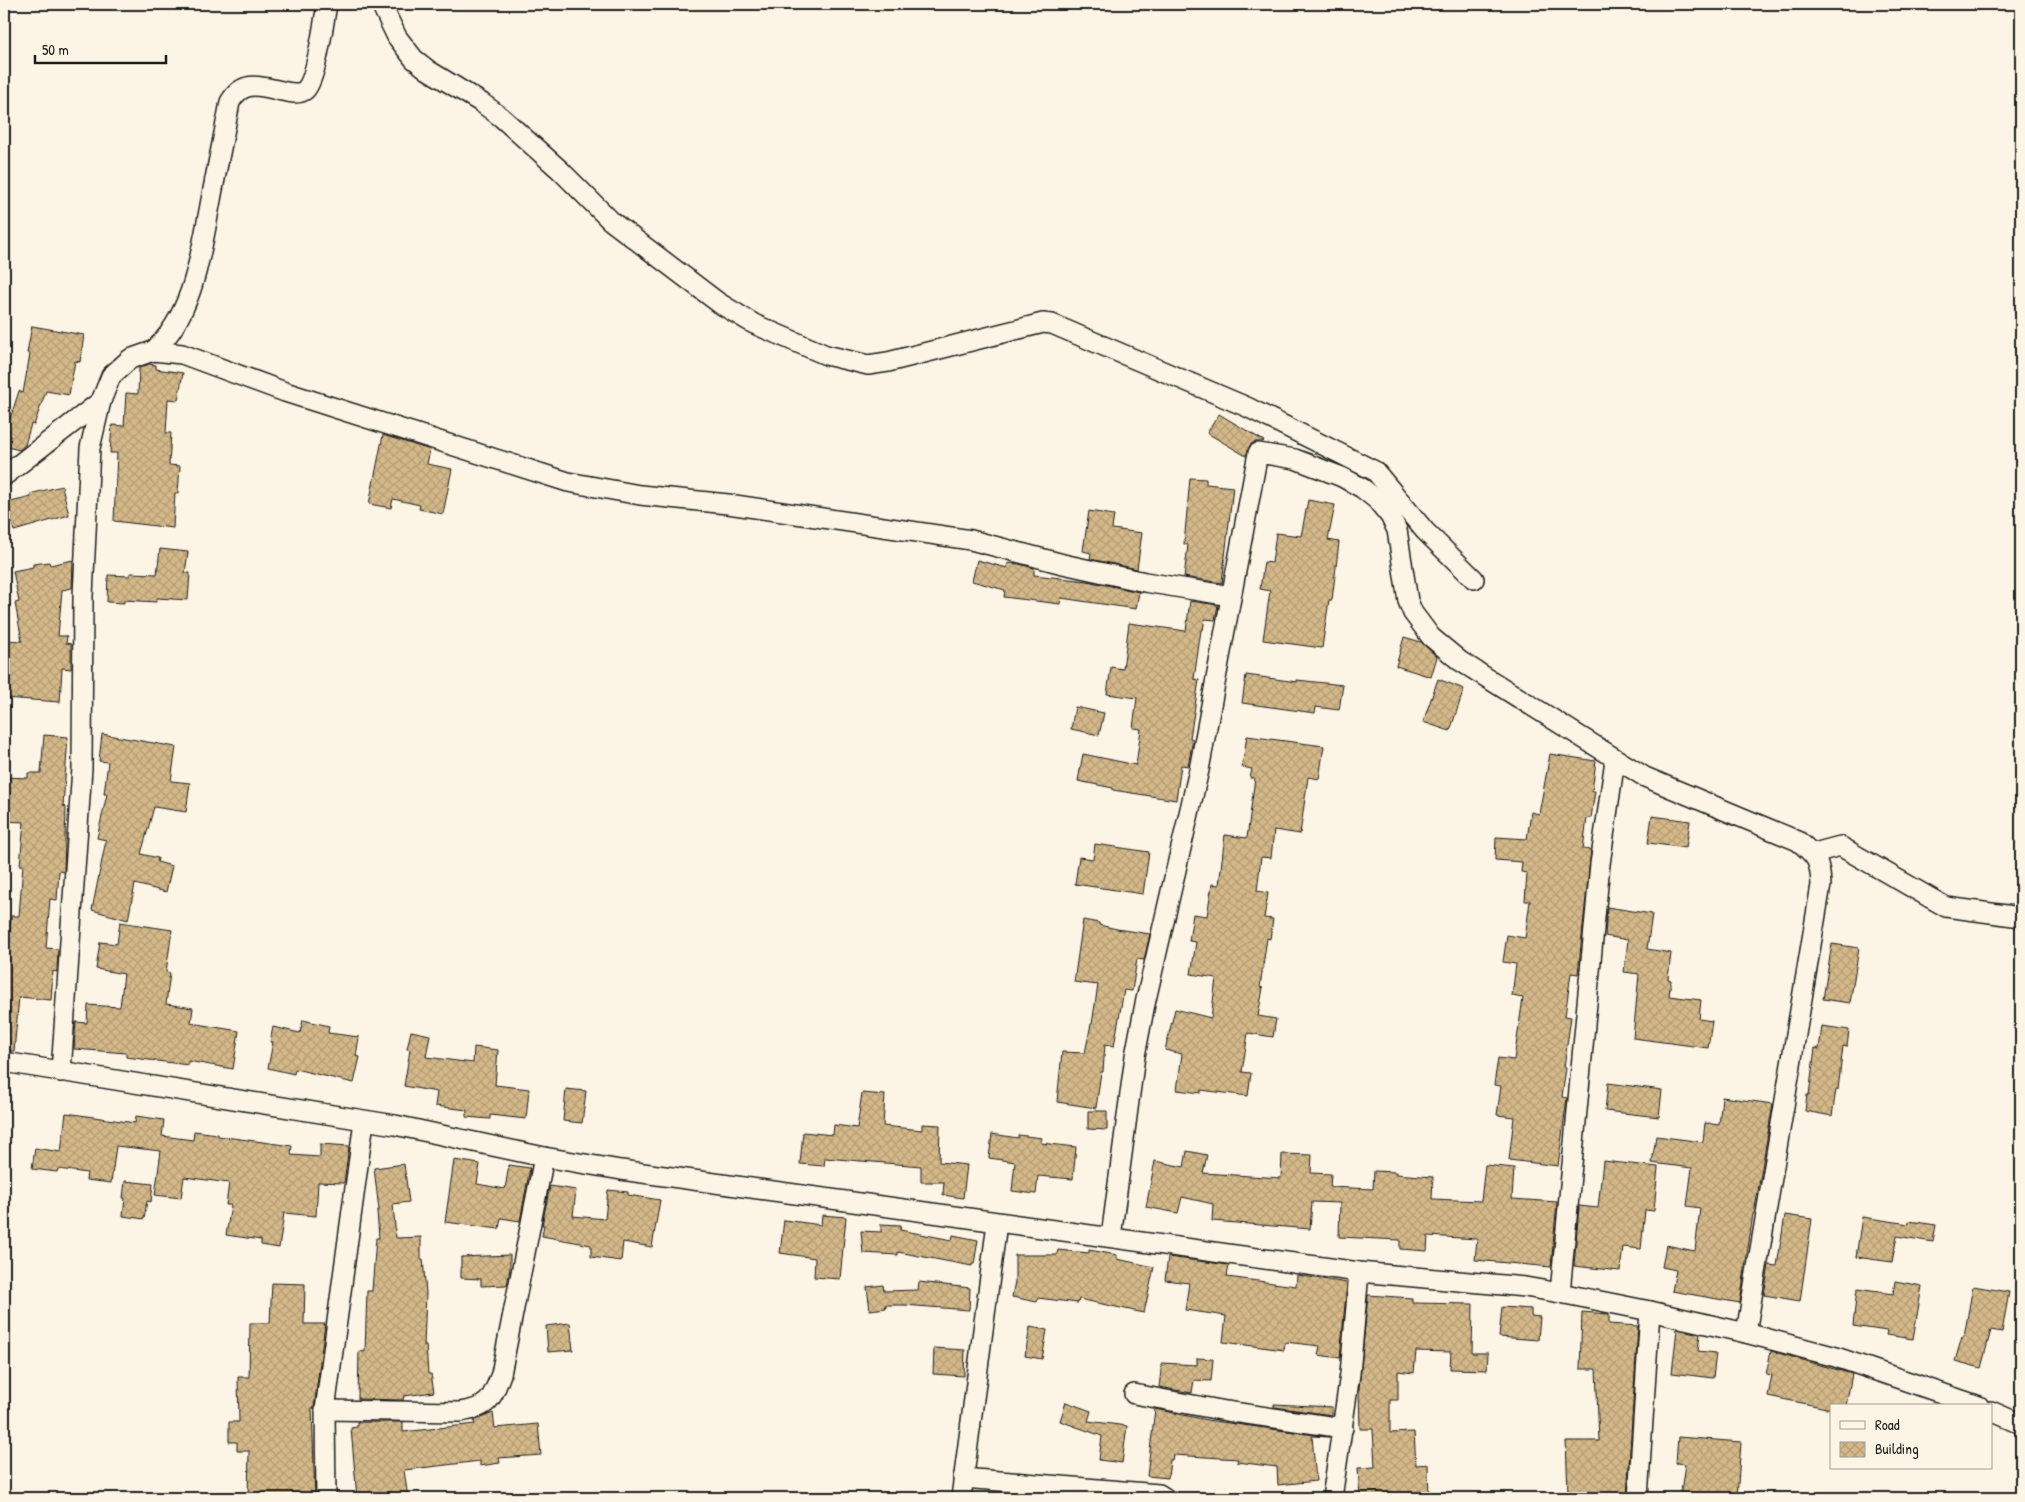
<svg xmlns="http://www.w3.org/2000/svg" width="2025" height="1502" viewBox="0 0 2025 1502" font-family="'Patrick Hand',sans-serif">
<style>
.building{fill:url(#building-cross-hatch);stroke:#1c1c1c}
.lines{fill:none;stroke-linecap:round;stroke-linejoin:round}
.minor-casing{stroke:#1c1c1c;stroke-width:22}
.minor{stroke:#fcf5e5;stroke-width:19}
</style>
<defs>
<pattern id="building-cross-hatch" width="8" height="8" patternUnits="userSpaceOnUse" patternTransform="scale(1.25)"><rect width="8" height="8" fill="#d4b889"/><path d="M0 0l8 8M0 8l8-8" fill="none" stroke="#b59e76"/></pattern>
</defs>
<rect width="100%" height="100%" fill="#fcf5e5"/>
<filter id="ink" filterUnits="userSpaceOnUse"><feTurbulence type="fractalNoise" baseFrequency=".02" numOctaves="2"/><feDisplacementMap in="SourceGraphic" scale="10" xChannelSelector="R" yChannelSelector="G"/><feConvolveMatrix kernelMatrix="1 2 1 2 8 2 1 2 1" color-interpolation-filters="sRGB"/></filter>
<g filter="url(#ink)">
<!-- building -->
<g class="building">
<path d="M32 326 84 335 80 362 75 361 69 395 46 391 34 425 31 424 25 445 19 450 4 446V418L10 419 19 391 23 393 30 354 27 353Z"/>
<path d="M149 364 156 365V369L183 373 178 400 168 399 166 433H171L169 465 180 466 178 493H175L173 528 114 521 117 453H110L112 425 124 426 126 393 138 394 139 368Z"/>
<path d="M1219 414 1264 441 1263 442H1255L1250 445 1246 456 1207 433Z"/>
<path d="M383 435 430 450 427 464 452 469 443 514 419 509 420 505 393 499 391 508 369 504Z"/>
<path d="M1190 478 1206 479V484L1233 487 1222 583 1184 577 1188 545 1184 544Z"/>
<path d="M62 486 69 515 14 531 7 503 31 497 30 494Z"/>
<path d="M1308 500 1335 505 1328 540 1339 542 1332 600H1329L1322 648 1263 640 1270 591 1260 589 1264 562 1272 563 1276 533 1301 536Z"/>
<path d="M1089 511 1114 515 1112 529 1142 533 1137 569 1090 559 1091 553 1083 551Z"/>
<path d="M160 549 188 552 185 573H190L188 600 157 598 156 602 124 600V603L107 602 108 575 130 576V573L157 574Z"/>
<path d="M73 560 72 588 62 590 58 636H67L66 643 71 644V669L62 668 60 702 4 698 6 640 22 641 15 603 19 602 13 571 33 567V564L49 562 50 565Z"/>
<path d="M977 560 1007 568 1008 563 1019 564 1034 568V575L1087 581 1139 592 1136 609 1061 598 1060 604 1004 597 1005 590 972 581Z"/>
<path d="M1190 601 1218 605 1215 620 1205 619 1203 630H1201L1194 679 1199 680 1190 738 1193 739 1188 766 1181 765 1176 800 1113 790V788L1078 781 1083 754 1136 765 1141 729 1133 728 1137 698 1107 694 1111 667 1123 669 1129 623 1186 631Z"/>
<path d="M1404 637 1421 642 1437 657 1431 677 1396 666Z"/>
<path d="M1246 675 1297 682V680L1343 685 1339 710 1316 707 1315 713 1242 703Z"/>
<path d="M1438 679 1464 689 1450 731 1423 722Z"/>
<path d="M1075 707 1104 713 1099 735 1071 729Z"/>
<path d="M102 734 176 747 171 781 190 783 186 812 154 807 141 854 158 858 157 862 172 866 166 892 135 884 128 920 92 910 106 840 97 838 107 794H104L108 762 99 761Z"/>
<path d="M44 735 68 737 63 806 66 807 64 872 59 871 57 900 50 899 46 948 58 949 57 972 53 971 51 1000 19 997 14 1051H4V968H7L11 916H19L23 865H20L24 822 4 821 5 777 28 778V773H41Z"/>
<path d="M1247 736 1324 746 1319 779 1308 777 1300 834 1274 830 1271 858 1261 857 1257 891 1268 893 1264 918 1273 919 1270 939 1267 938 1260 987 1263 988 1258 1016 1276 1019 1273 1037 1248 1033 1242 1072 1251 1073 1248 1096 1201 1090V1093L1177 1090 1182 1054 1165 1050 1175 1009 1211 1018 1216 978 1191 974 1196 942 1189 941 1193 914 1207 916 1212 884 1219 885 1225 835 1247 838 1255 778H1250L1252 769 1242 767Z"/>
<path d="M1550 754 1596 761 1592 791H1595L1591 818H1587L1583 849 1591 850 1578 974 1571 973 1565 1016 1571 1017 1564 1067 1566 1068 1562 1097 1567 1098 1558 1166 1509 1160 1514 1117 1497 1115 1501 1086 1494 1085 1498 1058 1514 1060 1523 998 1512 996 1516 964 1503 962 1507 935 1525 938 1530 901H1525L1527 873 1521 872 1522 862 1495 860 1496 837 1527 839 1531 812 1539 814Z"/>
<path d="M1652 816 1690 821 1686 848 1648 843Z"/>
<path d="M1095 844 1149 852 1143 894 1075 884 1079 857 1093 859Z"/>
<path d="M1607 907 1652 914 1647 949 1671 953 1668 979 1671 980 1669 996 1701 1000 1699 1019 1712 1021 1708 1048 1633 1038 1639 974 1624 972 1628 940 1605 936Z"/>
<path d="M1083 920 1099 923V925L1117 929 1150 934 1144 960 1137 959 1132 991 1124 990 1114 1046 1105 1044 1103 1072H1101L1096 1108 1057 1102 1062 1052 1085 1053 1091 1024H1092L1098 985 1074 982Z"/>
<path d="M120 922 172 930 166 972 170 973 166 1004 193 1008 191 1023 239 1031 233 1069 188 1061V1065L126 1057V1053L74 1049 76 1022 87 1023 88 1005 120 1007 124 974 96 969 100 942 117 944Z"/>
<path d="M1832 944 1859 948 1850 1003 1823 999Z"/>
<path d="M303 1020 329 1026 328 1033 359 1037 356 1056 360 1057 354 1083 295 1069 294 1074 268 1068 273 1042H270L273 1027 300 1033Z"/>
<path d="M1822 1026 1849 1030 1847 1047 1843 1046 1838 1090H1836L1832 1116 1805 1111 1807 1095H1809L1815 1048 1819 1049Z"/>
<path d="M411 1031 430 1035 426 1057 473 1063 474 1047 498 1050 495 1085 529 1089 526 1119 490 1115V1119L466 1117 467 1110 435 1106 437 1092 404 1086 410 1050 407 1049Z"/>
<path d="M1608 1083 1662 1090 1659 1117 1605 1111Z"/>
<path d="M566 1089 586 1091 582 1123 563 1121Z"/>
<path d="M862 1093 885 1095 883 1126 922 1130V1124L940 1125 939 1162 967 1165 963 1198 943 1195 944 1182H921V1166L825 1158 824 1166 800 1164 803 1132 833 1135 834 1125 857 1128Z"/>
<path d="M1722 1097 1773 1104 1754 1214H1753L1740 1303 1672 1291 1676 1270 1662 1267 1666 1245 1695 1251 1700 1208 1687 1206 1692 1168 1652 1163 1656 1136 1703 1142 1705 1123 1719 1125Z"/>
<path d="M1088 1111H1107V1130L1088 1129Z"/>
<path d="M66 1113 135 1123 136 1116 164 1120 162 1136 193 1140 194 1131 218 1134V1136L292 1146 291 1155 320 1157V1144L349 1146 344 1183 318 1182 316 1216 284 1213 279 1248 261 1245V1240L226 1235 231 1205H226L229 1183 184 1177 181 1198 155 1195 161 1151 116 1146 111 1183 86 1180 87 1173 58 1169 57 1172 32 1169 35 1148 61 1152Z"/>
<path d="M992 1134 1018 1138V1135L1042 1138 1041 1143 1076 1147 1073 1179 1038 1176 1036 1194 1012 1191 1015 1162 989 1158Z"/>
<path d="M1187 1151 1207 1155 1203 1173 1281 1178 1282 1154 1312 1155 1311 1173 1331 1174 1330 1187 1373 1189 1374 1171 1396 1172V1174L1433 1177 1432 1199 1481 1201 1485 1165 1514 1168 1512 1199 1557 1202 1551 1267 1475 1260 1477 1239 1428 1236 1427 1251 1400 1249V1240L1339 1237 1340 1203 1312 1202 1310 1229 1212 1221 1213 1204 1182 1197 1178 1213 1146 1207 1155 1161 1184 1167Z"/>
<path d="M454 1160 480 1164 477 1184 505 1189 509 1165 530 1168 520 1221 501 1218 499 1229 445 1222Z"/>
<path d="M1603 1161 1658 1167 1654 1211 1645 1210 1641 1249 1623 1247 1620 1271 1574 1266 1579 1206 1598 1208Z"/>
<path d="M404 1164 409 1202 393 1204 396 1238 421 1237V1259H423L426 1293 424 1346 426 1345 428 1374H431L434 1392 404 1396 403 1400 358 1399 359 1351 365 1352 367 1291H372L376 1238H379L377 1211 379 1210 374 1168Z"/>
<path d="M125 1181 153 1184 151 1202 147 1201 144 1219 123 1216 125 1198H123Z"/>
<path d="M550 1186 576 1190 573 1216 605 1219 608 1190 628 1192V1195L660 1200 652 1247 623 1242 621 1261 591 1257V1245L542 1236 544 1225H542Z"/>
<path d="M822 1215 846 1217 840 1279 814 1277 815 1258 780 1253 784 1220 821 1225Z"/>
<path d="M1785 1215 1812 1219 1800 1301 1764 1295 1769 1265 1777 1266Z"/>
<path d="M1862 1217 1909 1224V1221L1936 1225 1933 1242 1897 1236 1892 1262 1856 1257Z"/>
<path d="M881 1224 901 1225 900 1230 952 1240 953 1235 978 1240 974 1264H972V1266L898 1252V1255L863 1253 861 1231 881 1232Z"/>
<path d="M1058 1250 1089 1253V1250L1117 1255V1259L1154 1267 1144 1313 1079 1299 1078 1303 1038 1298 1037 1302 1012 1297 1015 1281V1255H1057Z"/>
<path d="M510 1255V1269L507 1285 481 1286V1279L461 1278V1257Z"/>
<path d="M1168 1257 1229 1265 1227 1277 1296 1286 1297 1275 1347 1283 1340 1358 1318 1355 1320 1346 1285 1342 1284 1350 1223 1342 1226 1316 1185 1310 1189 1283 1165 1280Z"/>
<path d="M1895 1281 1922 1286 1913 1339 1886 1335 1887 1331 1853 1326 1857 1289 1893 1294Z"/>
<path d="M919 1282 970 1288 969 1310 904 1305H885L886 1308 870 1310 867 1287 883 1285 884 1291 918 1290Z"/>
<path d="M272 1283 305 1284 304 1324H325L314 1408H312L315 1498H248L249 1451H237V1442H229V1422H239L238 1377H249L250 1323H270Z"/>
<path d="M1973 1286 2009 1292 2002 1332 1991 1330 1981 1368 1955 1361 1962 1337H1964Z"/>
<path d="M1368 1295 1412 1298V1303L1473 1304 1472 1353H1488L1487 1370 1450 1369 1451 1352 1416 1351 1414 1373 1398 1371V1400H1390V1433L1414 1432 1416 1465 1428 1464 1429 1498H1360L1358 1468 1375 1467 1373 1429H1360L1359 1389Z"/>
<path d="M1502 1307 1531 1309V1316L1540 1317 1538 1340 1499 1337Z"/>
<path d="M1582 1312 1609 1314V1324L1638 1326 1627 1497 1596 1498V1492L1568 1493 1566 1441H1599L1596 1369H1580Z"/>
<path d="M570 1323 573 1350 548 1352 546 1326Z"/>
<path d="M1030 1327 1047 1330 1042 1359 1025 1356Z"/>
<path d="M1677 1329 1700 1334 1698 1351 1716 1353 1713 1378 1672 1373Z"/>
<path d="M934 1348 965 1350 964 1376 933 1374Z"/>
<path d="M1771 1351 1852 1374 1846 1406H1831V1409L1768 1396 1772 1375 1766 1374Z"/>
<path d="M1197 1358 1213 1359 1211 1381 1194 1380 1192 1393 1159 1387 1162 1363 1197 1365Z"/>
<path d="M1066 1402 1091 1411 1088 1421 1127 1426 1122 1463 1099 1460 1102 1436 1060 1421Z"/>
<path d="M1274 1404 1332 1407V1415L1274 1407Z"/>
<path d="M1155 1409 1207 1420 1329 1437 1312 1436 1316 1481 1278 1485 1277 1467 1237 1462 1238 1459 1173 1455 1172 1460H1170L1168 1478 1147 1476Z"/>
<path d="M493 1413 495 1428 538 1424 541 1455 499 1458 500 1463 480 1466V1461L404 1470 408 1498H357L351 1428 357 1427V1422H403V1432L475 1424 474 1421Z"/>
<path d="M1678 1437 1741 1442 1737 1498H1680L1685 1464 1676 1463Z"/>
</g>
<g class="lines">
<!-- minor casing -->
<g class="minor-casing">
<g id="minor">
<path d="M381 4 397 37 414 59 428 70 482 103 501 117 560 170 611 221 719 303 754 324 826 355 868 365 888 362 1043 323 1052 324 1247 407 1375 471 1425 531 1474 579"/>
<path d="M153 351C194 315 201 251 211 200 217 167 224 135 230 102 246 74 269 91 294 93 298 93 302 93 305 90 316 81 324 21 327 4"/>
<path d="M4 476 101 401"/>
<path d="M1814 853 1840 846 1946 907 2021 917"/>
<path d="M4 1062 395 1125 544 1157 621 1170 1359 1272 1525 1287 1560 1293 1650 1311 1746 1333 1836 1357 1979 1406"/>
<path d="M61 1072 82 768 83 596 90 448 101 401 111 376 130 359 153 351 182 354 285 392 568 482 640 495 728 504 971 540 1063 564 1145 582 1231 596"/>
<path d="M1111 1237 1135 1056 1145 1004 1199 770 1258 453 1295 459 1342 477 1362 488 1377 500 1390 516 1397 530 1408 601 1413 613 1431 637 1460 661 1645 777 1798 841C1817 856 1820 861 1821 885L1746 1333"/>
<path d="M1560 1293 1600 864 1615 760"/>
<path d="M1134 1394 1226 1411 1343 1428"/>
<path d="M325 1410 460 1412C489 1408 492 1399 501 1374L544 1157"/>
<path d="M1991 1411 2021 1424"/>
<path d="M963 1478 1159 1494 1165 1498"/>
<path d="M326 1498 325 1410 364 1121"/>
<path d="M961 1498 997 1223"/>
<path d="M1332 1498 1350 1374 1359 1272"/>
<path d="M1638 1498 1650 1311"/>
</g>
</g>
<!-- minor -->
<use href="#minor" class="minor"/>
</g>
</g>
<!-- margin -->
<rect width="2025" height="1502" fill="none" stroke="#fcf5e5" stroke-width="20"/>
<rect x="10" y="10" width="2005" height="1482" fill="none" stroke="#1c1c1c" stroke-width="2" filter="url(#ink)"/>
<!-- legend -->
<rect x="1830" y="1404" width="162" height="65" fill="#fcf5e5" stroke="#a29e95"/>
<rect x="1840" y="1421" width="25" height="8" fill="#fcf5e5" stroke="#a29e95"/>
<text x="1875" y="1430" font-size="15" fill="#1c1c1c">Road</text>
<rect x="1840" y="1442" width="25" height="15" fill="url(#building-cross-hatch)" stroke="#a29e95"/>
<text x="1875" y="1454" font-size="15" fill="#1c1c1c">Building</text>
<!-- scale -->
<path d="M35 55v8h131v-8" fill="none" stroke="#1c1c1c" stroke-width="2.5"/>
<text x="42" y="55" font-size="15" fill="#1c1c1c" stroke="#fcf5e5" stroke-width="4" paint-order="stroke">50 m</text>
</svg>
